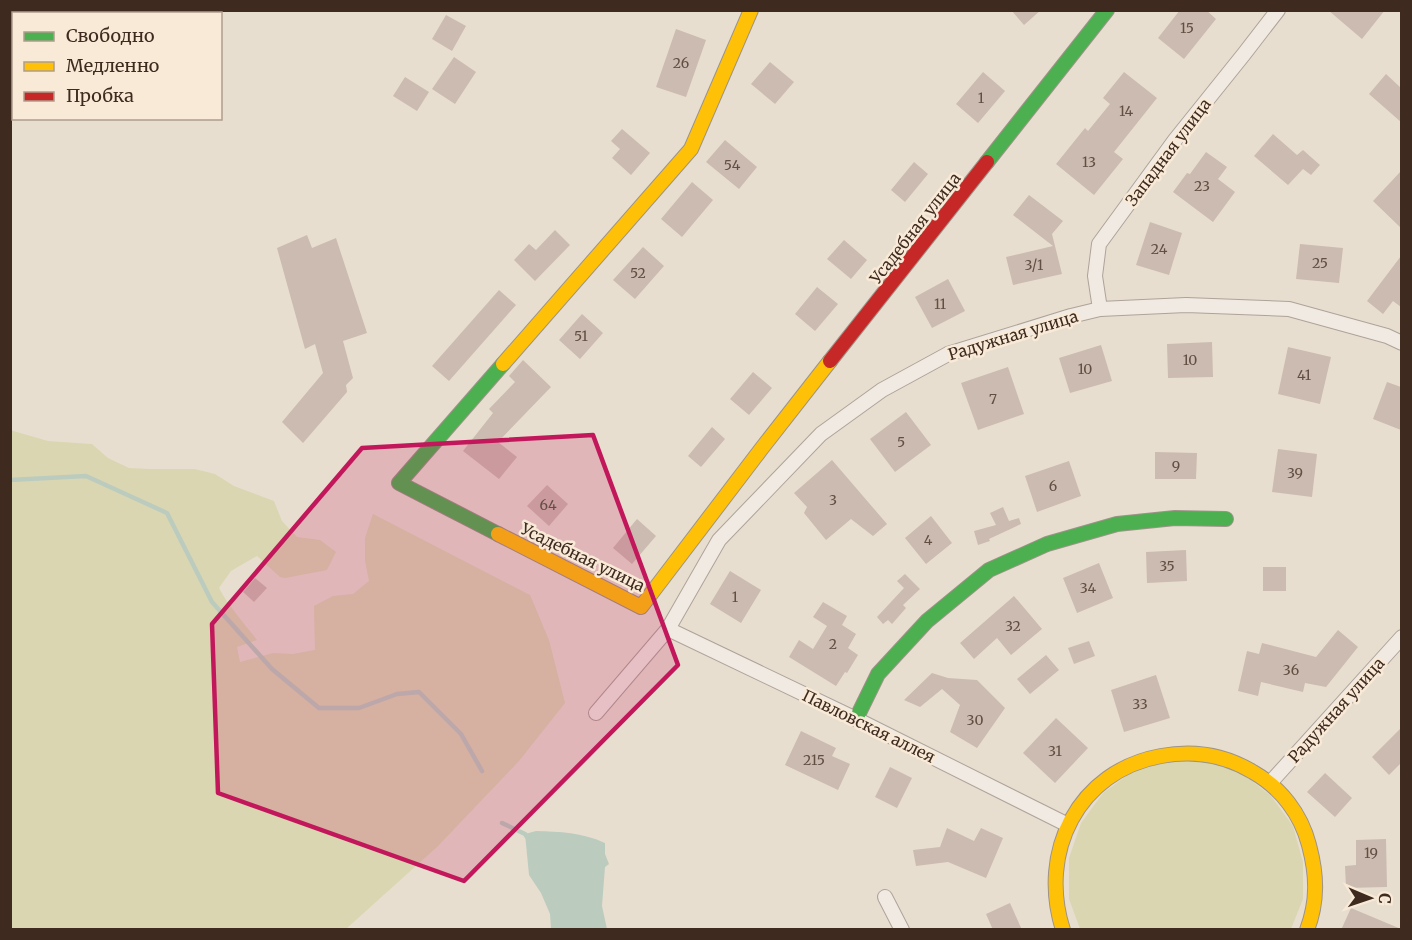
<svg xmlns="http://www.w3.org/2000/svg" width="1412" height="940" viewBox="0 0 1412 940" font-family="Merriweather,serif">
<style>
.green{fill:#dbd6b2}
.water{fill:#bbccbf}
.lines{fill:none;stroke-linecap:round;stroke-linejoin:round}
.stream{stroke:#bbccbf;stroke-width:4.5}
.building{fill:#ccbbb0}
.street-casing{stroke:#aea398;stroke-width:16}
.fast-casing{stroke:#9d9388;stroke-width:16}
.slow-casing{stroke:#9d9388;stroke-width:16}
.jam-casing{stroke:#9d9388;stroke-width:16}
.street{stroke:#f0eae2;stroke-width:14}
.fast{stroke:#4caf50;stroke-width:14}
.slow{stroke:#ffc107;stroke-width:14}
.jam{stroke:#c62828;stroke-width:14}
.marked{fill:#c2185b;fill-opacity:0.2;stroke:#c2185b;stroke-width:4.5;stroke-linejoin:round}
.labels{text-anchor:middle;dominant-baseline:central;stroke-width:5;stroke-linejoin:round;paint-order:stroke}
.number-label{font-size:14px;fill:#624e43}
.street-label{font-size:16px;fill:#3e2a1f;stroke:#f8ead7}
</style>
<rect width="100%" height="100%" fill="#e8ded0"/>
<!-- green -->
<g class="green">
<path d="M10 430 48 441 92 444 108 458 129 468 151 469H195L215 474 234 486 274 501 282 521 297 537 320 540 336 552 327 570 285 578 280 577 257 556 231 571 219 588C229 607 244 623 257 640L237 647 240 662 273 653 293 654 315 650 314 606 333 596 353 594 369 581 365 560V538L373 514 530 595 549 640 565 703 519 761 437 847 346 929H11Z"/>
<path d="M1169 760 1206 761 1242 773 1271 796 1293 826 1303 862V899L1291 929H1080L1069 899V858L1081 823 1103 793 1133 771Z"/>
</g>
<!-- water -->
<path class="water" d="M536 831C561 832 581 832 605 843V854L609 864 605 867 602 906 607 929H551L550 914 541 893 529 875 525 834Z"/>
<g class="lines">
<!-- stream -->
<g class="stream">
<path d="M10 480 86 476 167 513 212 602 272 669 319 708H359L397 694 419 692 461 734 482 771"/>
<path d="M502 823 525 834 527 837"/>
</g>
</g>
<!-- building -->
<g class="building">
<path d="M1011 10H1041L1024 25Z"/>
<path d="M1180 10H1206L1216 19 1184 59 1158 38Z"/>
<path d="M1328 10H1385L1362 39Z"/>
<path d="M446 15 466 26 452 51 432 39Z"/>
<path d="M676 29 706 40 686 97 656 87Z"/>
<path d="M454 57 476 72 455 104 432 89Z"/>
<path d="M770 62 794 82 775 104 751 84Z"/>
<path d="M983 72 1005 91 978 123 956 104Z"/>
<path d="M1124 72 1157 98 1114 152 1123 159 1094 195 1056 164 1085 128 1088 131 1110 104 1103 98Z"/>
<path d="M1386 74 1401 88V122L1369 94Z"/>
<path d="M405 77 429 92 417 111 393 96Z"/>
<path d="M622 129 650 153 631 175 612 158 620 149 611 141Z"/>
<path d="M1273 134 1297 155 1303 150 1320 165 1311 175 1303 169 1288 185 1254 156Z"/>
<path d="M725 140 757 167 739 189 706 162Z"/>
<path d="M1206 152 1227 167 1218 179 1235 192 1213 222 1173 192 1187 173 1190 174Z"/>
<path d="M914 162 928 174 905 202 891 190Z"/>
<path d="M1401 171V228L1373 201Z"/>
<path d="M692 182 713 200 682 237 661 219Z"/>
<path d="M1029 195 1063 221 1052 234 1062 274 1013 285 1006 257 1053 246 1013 215Z"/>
<path d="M1150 222 1182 233 1169 275 1136 265Z"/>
<path d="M555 230 570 245 535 281 514 260 529 244 536 250Z"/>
<path d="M307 235 312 248 336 238 367 333 343 341 353 378 346 385 347 392 303 443 282 422 323 373 315 344 305 349 277 248Z"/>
<path d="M844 240 867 260 851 279 827 259Z"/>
<path d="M1300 244 1343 248 1339 283 1296 279Z"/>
<path d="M643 247 664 266 635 299 613 280Z"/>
<path d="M1401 256V307L1393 301 1383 314 1367 301Z"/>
<path d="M948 279 965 311 932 328 915 297Z"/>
<path d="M817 287 838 304 815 331 795 314Z"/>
<path d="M499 290 516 305 449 381 432 366Z"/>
<path d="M582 314 603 333 580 359 559 340Z"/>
<path d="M1212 342 1213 377 1168 378 1167 344Z"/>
<path d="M1101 345 1112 381 1070 393 1059 358Z"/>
<path d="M1288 347 1331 357 1320 404 1278 394Z"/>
<path d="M523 360 551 387 498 442 517 457 499 479 463 451 493 413 489 409 515 382 509 376Z"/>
<path d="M1008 367 1024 414 978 430 961 383Z"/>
<path d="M753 372 772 388 749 415 730 399Z"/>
<path d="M1387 382 1401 387V430L1373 419Z"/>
<path d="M906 412 931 445 895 472 870 439Z"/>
<path d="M712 427 725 439 701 467 688 456Z"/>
<path d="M1278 449 1317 454 1312 497 1272 492Z"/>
<path d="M1155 452 1197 453 1196 479H1155Z"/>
<path d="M832 460 887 524 873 536 851 519 826 540 804 513 807 507 794 493Z"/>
<path d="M1069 461 1081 496 1037 512 1025 476Z"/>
<path d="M547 485 568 504 549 526 527 506Z"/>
<path d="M1003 507 1009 521 1019 518 1021 524 989 539 990 541 978 545 974 531 996 525 990 513Z"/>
<path d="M931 516 952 543 926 564 905 538Z"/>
<path d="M637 519 656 536 632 564 613 548Z"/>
<path d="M1186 550 1187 581 1147 583 1146 552Z"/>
<path d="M1099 563 1113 598 1077 613 1063 578Z"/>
<rect x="1263" y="567" width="23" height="24"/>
<path d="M730 571 761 590 741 623 710 604Z"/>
<path d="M905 574 920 589 903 605 906 608 892 624 888 620 883 624 877 617 904 588 897 581Z"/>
<path d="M255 578 267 588 254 602 243 592Z"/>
<path d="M1014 596 1042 629 1011 655 997 638 974 659 960 643Z"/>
<path d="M823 602 847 616 842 625 856 634 848 648 858 655 847 673 845 672 836 686 789 657 799 640 813 649 827 626 813 617Z"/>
<path d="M1338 630 1358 647 1326 687 1305 683 1303 692 1261 682 1258 696 1238 691 1247 651 1259 654 1262 643 1316 657Z"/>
<path d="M1089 641 1095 656 1074 664 1068 648Z"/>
<path d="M1046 655 1059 670 1030 694 1017 679Z"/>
<path d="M932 673 948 678 977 680 1005 708 977 748 950 732 960 705 942 689 920 707 904 700Z"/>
<path d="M1156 675 1170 718 1124 732 1111 690Z"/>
<path d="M1056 718 1088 748 1055 783 1023 753Z"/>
<path d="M1401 728V763L1389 775 1372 757Z"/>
<path d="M801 731 836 748 832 756 850 764 838 790 785 765Z"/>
<path d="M890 767 912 778 897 808 875 797Z"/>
<path d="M1325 773 1352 798 1335 817 1307 792Z"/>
<path d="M947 828 974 841 981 828 1003 838 986 878 948 862 916 866 913 850 940 847Z"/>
<path d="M1386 839 1387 887 1346 888 1345 866 1356 865V840Z"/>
<path d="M1010 903 1022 930H993L986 914Z"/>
<path d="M1351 908 1401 929V930H1341Z"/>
</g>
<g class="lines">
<!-- street casing -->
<g class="street-casing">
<g id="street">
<path d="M1100 309 1095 276 1099 244 1175 140 1244 54 1278 10"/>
<path d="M668 629 856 719 1068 825"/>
<path d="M596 713 668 629 719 540 821 434 882 390 948 354 1071 316 1100 309 1186 305 1289 309 1387 336 1402 343"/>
<path d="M1270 783 1402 637"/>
<path d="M885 897 902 930"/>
</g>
</g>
<!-- fast casing -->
<g class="fast-casing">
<g id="fast">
<path d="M987 162 1107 10"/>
<path d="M498 534 399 483 503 364"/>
<path d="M856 719 878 674 927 621 989 570 1047 544 1117 524 1175 518 1226 519"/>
</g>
</g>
<!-- slow casing -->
<g class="slow-casing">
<g id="slow">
<path d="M503 364 691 149 751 10"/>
<path d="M498 534 641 607 762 448 830 361"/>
<path d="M1063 930C1038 852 1078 771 1161 756 1193 750 1225 755 1253 772 1281 788 1301 814 1309 845 1317 875 1318 901 1307 930"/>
</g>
</g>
<!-- jam casing -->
<g class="jam-casing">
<path id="jam" d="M830 361 987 162"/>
</g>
<!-- street -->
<use href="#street" class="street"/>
<!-- fast -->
<use href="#fast" class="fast"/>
<!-- slow -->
<use href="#slow" class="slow"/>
<!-- jam -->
<use href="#jam" class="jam"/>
</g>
<!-- marked area -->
<path class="marked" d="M593 435 678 665 464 881 218 793 212 624 362 448Z"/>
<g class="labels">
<!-- number labels -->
<g class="number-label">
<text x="1187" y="28">15</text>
<text x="681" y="63">26</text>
<text x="981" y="98">1</text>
<text x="1126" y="111">14</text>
<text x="1089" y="162">13</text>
<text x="732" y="165">54</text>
<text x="1202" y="186">23</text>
<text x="1159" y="249">24</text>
<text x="1320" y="263">25</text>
<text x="1034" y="265">3/1</text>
<text x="638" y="273">52</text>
<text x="940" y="304">11</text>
<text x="581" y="336">51</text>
<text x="1190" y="360">10</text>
<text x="1085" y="369">10</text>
<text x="1304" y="375">41</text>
<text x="993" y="399">7</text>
<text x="901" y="442">5</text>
<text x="1176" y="466">9</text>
<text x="1295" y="473">39</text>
<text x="1053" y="486">6</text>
<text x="833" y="500">3</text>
<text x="548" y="505">64</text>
<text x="928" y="540">4</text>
<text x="1167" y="566">35</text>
<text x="1088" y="588">34</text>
<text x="735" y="597">1</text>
<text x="1013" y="626">32</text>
<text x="833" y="644">2</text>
<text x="1291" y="670">36</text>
<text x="1140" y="704">33</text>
<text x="975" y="720">30</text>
<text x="1055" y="751">31</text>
<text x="814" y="760">215</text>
<text x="1371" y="853">19</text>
</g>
<!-- street labels -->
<g class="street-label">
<text transform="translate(1168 152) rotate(-53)">Западная улица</text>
<text transform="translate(915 228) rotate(-52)">Усадебная улица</text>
<text transform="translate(1013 335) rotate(-17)">Радужная улица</text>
<text transform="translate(583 557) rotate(26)">Усадебная улица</text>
<text transform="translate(1336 710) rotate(-48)">Радужная улица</text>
<text transform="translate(869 726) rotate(26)">Павловская аллея</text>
</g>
</g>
<!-- border -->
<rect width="1412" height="940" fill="none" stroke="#3e2a1f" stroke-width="24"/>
<!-- legend -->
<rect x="12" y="12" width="210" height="108" fill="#f8ead7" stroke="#ae9d8d" stroke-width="1.5"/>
<rect x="24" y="32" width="30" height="9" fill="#4caf50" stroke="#ae9d8d" stroke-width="1.5"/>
<text x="66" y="42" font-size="18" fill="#3e2a1f">Свободно</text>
<rect x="24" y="62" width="30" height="9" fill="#ffc107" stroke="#ae9d8d" stroke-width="1.5"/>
<text x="66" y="72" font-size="18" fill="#3e2a1f">Медленно</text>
<rect x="24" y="92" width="30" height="9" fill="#c62828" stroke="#ae9d8d" stroke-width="1.5"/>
<text x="66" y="102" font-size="18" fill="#3e2a1f">Пробка</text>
<!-- north arrow -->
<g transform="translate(1370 898) rotate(92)" stroke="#f8ead7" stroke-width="4.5" paint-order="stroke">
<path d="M0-4.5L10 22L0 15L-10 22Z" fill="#3e2a1f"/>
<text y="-9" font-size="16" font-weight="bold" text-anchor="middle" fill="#3e2a1f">С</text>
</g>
</svg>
